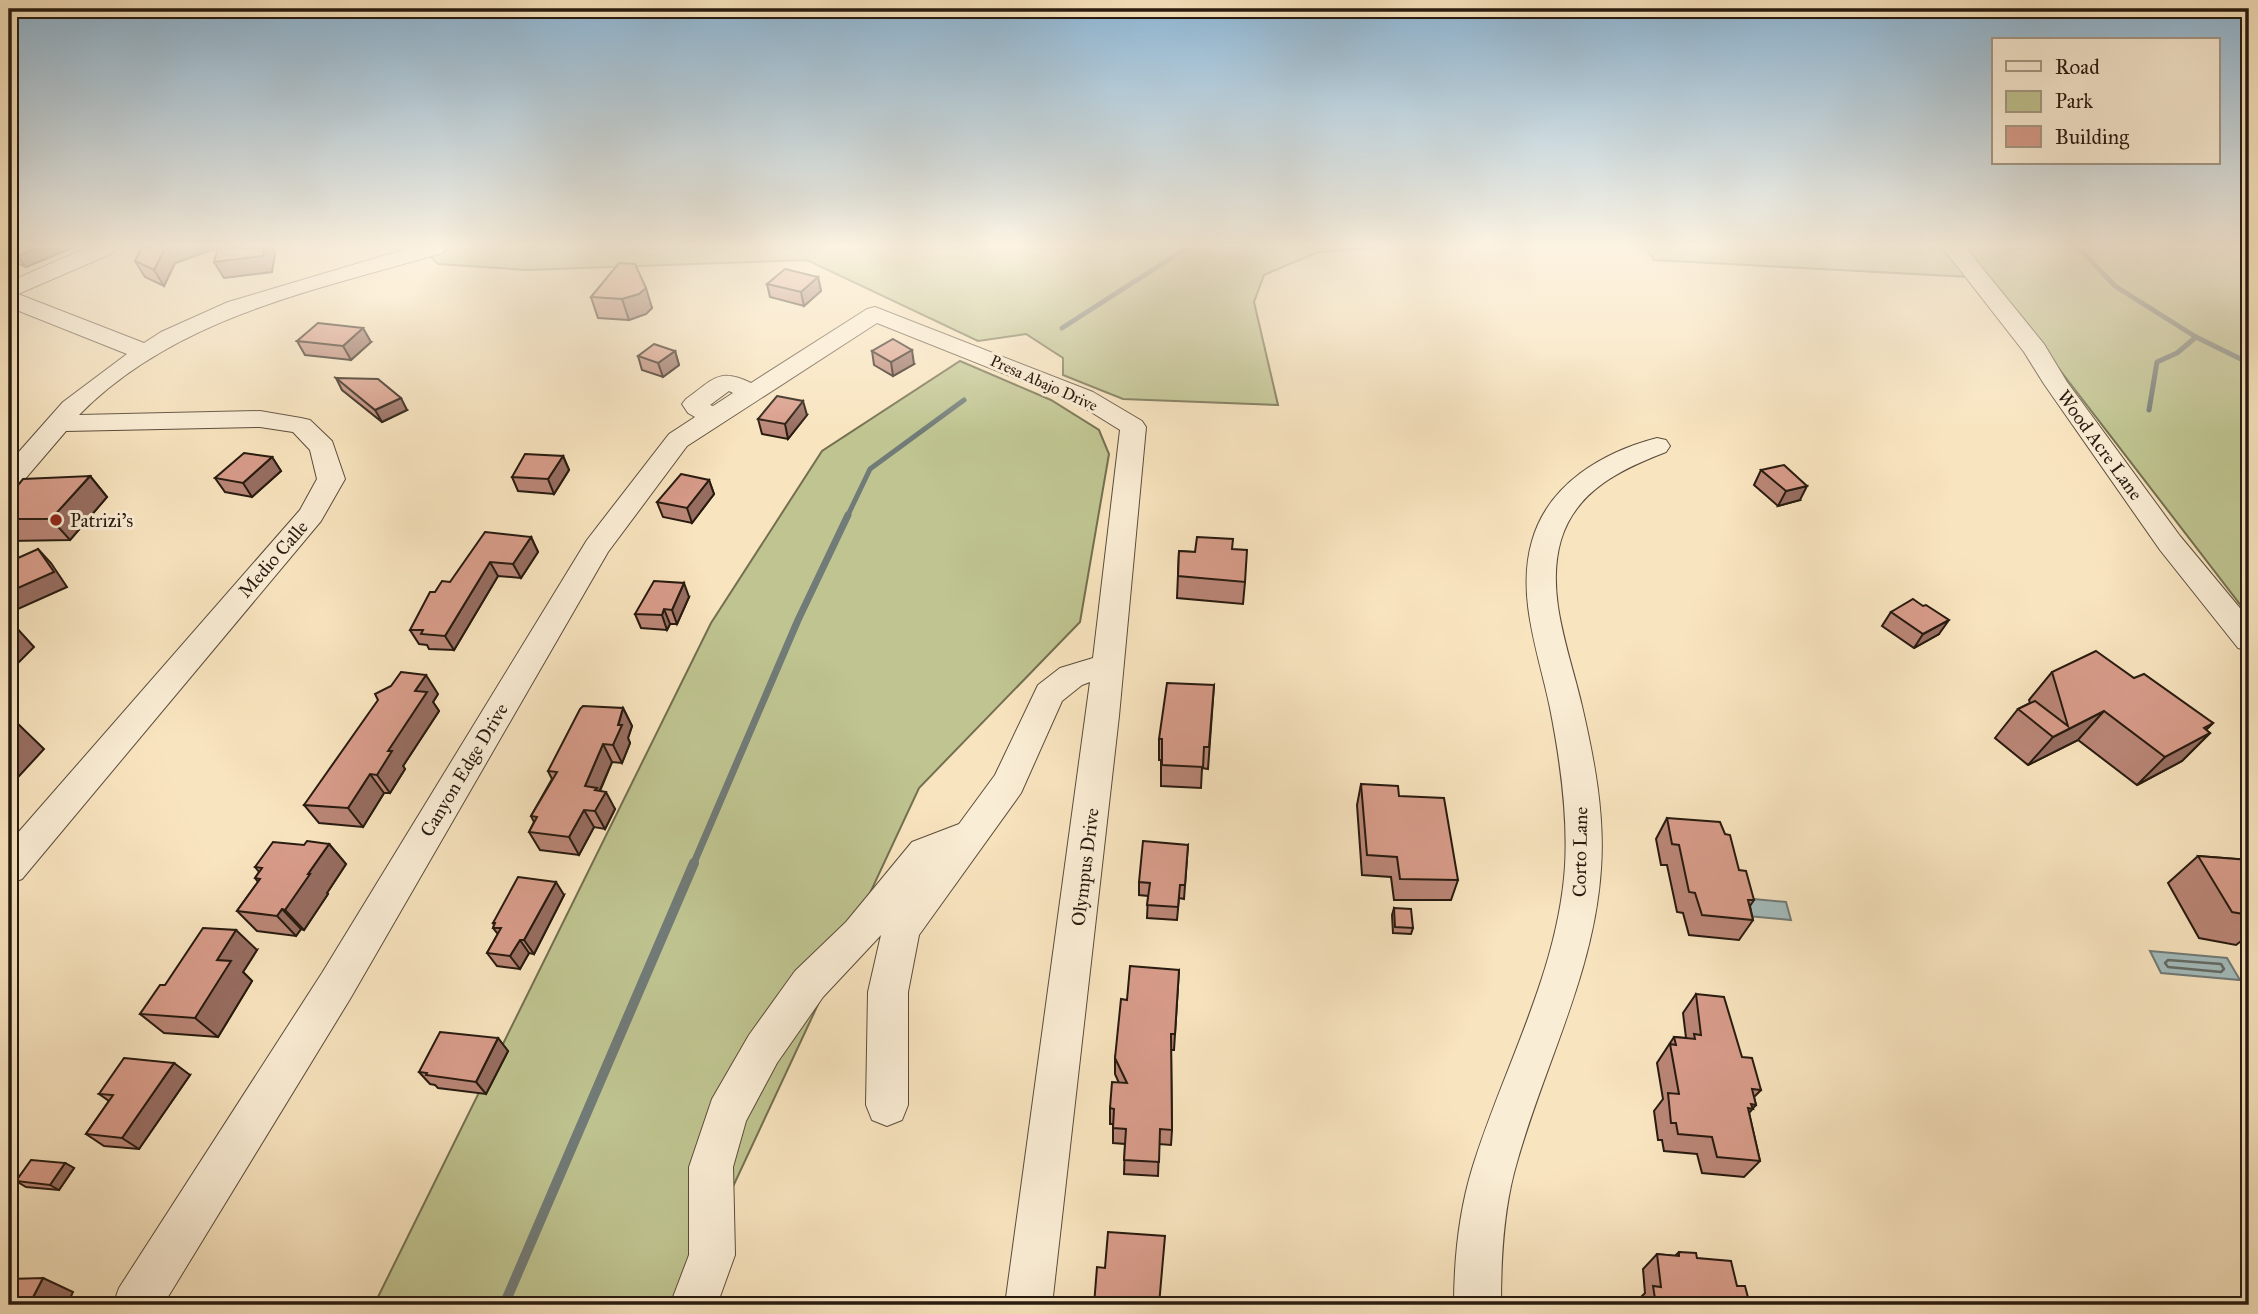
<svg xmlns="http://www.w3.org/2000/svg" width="2258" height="1314" viewBox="0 0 2258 1314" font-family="'IM FELL Great Primer',serif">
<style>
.green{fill:#bfc490;stroke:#736f50;stroke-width:2}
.water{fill:#a3bcbd;stroke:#717b77;stroke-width:2}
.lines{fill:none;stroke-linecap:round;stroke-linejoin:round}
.shore{stroke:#656b66;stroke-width:2.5}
.stream-far2{stroke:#717b77;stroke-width:5}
.stream-far1{stroke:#717b77;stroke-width:7}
.stream{stroke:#717b77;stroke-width:10}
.minor-casing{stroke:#5b4c3b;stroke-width:2}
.minor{fill:#faedd5;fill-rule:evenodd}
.wall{fill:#ba8677;stroke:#271a0f;stroke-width:2}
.shaded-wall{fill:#976d61;stroke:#271a0f;stroke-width:2}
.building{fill:#d89c8a;stroke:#271a0f;stroke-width:2}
.poi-dot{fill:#8f2418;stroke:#faedd5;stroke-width:2.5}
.labels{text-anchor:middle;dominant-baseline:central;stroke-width:6;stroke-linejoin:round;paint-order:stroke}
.far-street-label{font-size:16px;fill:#271a0f;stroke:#faedd5}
.street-label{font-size:19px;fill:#271a0f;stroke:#faedd5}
.poi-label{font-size:19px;fill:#271a0f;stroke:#faedd5;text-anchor:start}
</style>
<rect width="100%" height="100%" fill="#f8e4bf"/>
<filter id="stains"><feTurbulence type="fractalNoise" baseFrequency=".00286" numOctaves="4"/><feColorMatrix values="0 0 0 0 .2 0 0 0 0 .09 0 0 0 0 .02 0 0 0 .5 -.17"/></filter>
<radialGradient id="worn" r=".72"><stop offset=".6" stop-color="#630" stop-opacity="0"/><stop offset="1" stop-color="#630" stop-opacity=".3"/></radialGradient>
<!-- green -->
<g class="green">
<path d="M452 248H1379L1318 252 1264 275 1254 302 1278 405 1123 399 1063 375V358L1026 334 978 341 807 260 527 270 438 264 431 257Z"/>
<path d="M1646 248H2249V616L1989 278 1654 260Z"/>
<path d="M960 361 1051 400 1099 430 1109 454 1080 622 919 788 681 1298 672 1305H374L711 623 822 451Z"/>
</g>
<!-- water -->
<g class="water">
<path d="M1743 898 1786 902 1791 920 1748 916Z"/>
<path d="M2150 951 2227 958 2240 980 2161 973Z"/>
</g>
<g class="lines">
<!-- shore -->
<path class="shore" d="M2168 960 2221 964 2224 969 2221 972 2168 967 2165 963Z"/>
<!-- stream-far2 -->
<g class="stream-far2">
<path d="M2079 248 2115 286 2196 337 2249 363"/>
<path d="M1062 328 1179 253 1192 248"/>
<path d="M2149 410 2157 362 2177 353 2196 337"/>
<path d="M847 517 870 469 964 400"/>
</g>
<!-- stream-far1 -->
<path class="stream-far1" d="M693 865 798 620 848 515"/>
<!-- stream -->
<path class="stream" d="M504 1305 694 863"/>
<!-- minor casing -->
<g class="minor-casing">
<g id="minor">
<path d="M86 248H116L113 253 18 294 144 343 161 332 228 302 410 248H445L442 253C316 290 175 317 79 415L260 411 301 418 310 420 332 441 345 479 321 521 22 879 9 884V843L300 510 317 479 310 450 293 432 260 427 66 431 19 486 9 489V463L63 402 127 354 9 307V282Z"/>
<path d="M1943 248H1966L2044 344 2067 382 2180 536 2249 619V651L2238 648 2160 550 2044 384 2024 352Z"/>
<path d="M875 307 1093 392 1142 421 1146 427 1119 716 1052 1305H1005L1090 682 1082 685 1062 701 1021 793 919 935 908 992V1105L902 1120 887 1126 872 1120 866 1105 868 992 881 935 823 997 777 1063 746 1121 733 1167 735 1255 717 1305H670L689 1255V1167L712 1099 749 1035 795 971 846 922 912 842 959 824 995 775 1038 685 1060 668 1093 658 1120 430 1075 402 877 323 687 446 608 552 350 999 163 1305H113L119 1288 322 973 587 540 669 434 695 417 688 413 682 404 686 399C713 380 718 367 751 383L867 309ZM729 391 733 393 713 406 710 405Z"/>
<path d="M1657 438 1666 440 1670 446 1666 452C1622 469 1576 490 1561 540 1545 594 1570 653 1582 706 1594 758 1605 814 1601 869 1594 977 1541 1070 1514 1173 1503 1216 1501 1261 1501 1305H1454C1454 1260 1459 1212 1472 1169 1503 1068 1558 973 1565 866 1568 813 1560 759 1550 708 1539 654 1516 596 1532 541 1548 484 1603 452 1657 438Z"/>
</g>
</g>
<!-- minor -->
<use href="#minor" class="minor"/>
</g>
<!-- wall -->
<g class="wall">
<path d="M9 248H72L26 267 14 262 9 263Z"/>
<path d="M142 248H217L175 263 164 286 145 277 135 261Z"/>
<path d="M635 264 652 308 646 314 629 320 598 318 591 297Z"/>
<path d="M818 277 821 291 804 306 770 297 767 284Z"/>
<path d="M297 341 371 342 351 360 305 355Z"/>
<path d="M675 351 679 365 663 377 642 370 638 356Z"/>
<path d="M872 351 914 364 893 376 874 365Z"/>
<path d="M336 378 407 410 382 422 342 390Z"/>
<path d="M807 415 788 439 762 434 758 419Z"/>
<path d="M563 456 569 470 554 494 518 491 512 477Z"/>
<path d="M272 457 281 471 252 497 225 492 215 478Z"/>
<path d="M1761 470 1800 500 1778 506 1754 485Z"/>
<path d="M90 476 107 497 70 540 9 541V496Z"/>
<path d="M709 480 714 494 692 523 663 517 657 502Z"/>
<path d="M531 537 538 552 521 578 498 576 454 650 429 649 427 645 419 644 410 630 450 582Z"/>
<path d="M1232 549 1245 582 1243 604 1177 598 1179 551 1195 552Z"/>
<path d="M689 597 677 624H670L667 630 641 628 635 614Z"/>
<path d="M1923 606 1939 634 1914 648 1882 626 1891 612Z"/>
<path d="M2052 672 2134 678 2213 723 2206 730 2210 733 2182 761 2137 785 2078 740 2028 765 1995 738 2018 709 2030 703 2029 700Z"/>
<path d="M1214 685 1208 769 1202 768 1201 788 1161 786V760H1159V739Z"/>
<path d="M438 694 433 702 439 711 403 766 405 769 390 793H384L363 827 319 823 304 805Z"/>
<path d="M623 708 632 726 628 738 630 743 622 763 612 762 600 791 615 809 605 829 594 827 579 855 540 850 529 832 534 822 531 816 552 779 548 771Z"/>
<path d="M1361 784 1399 796 1458 880 1451 900H1394L1391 877 1362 875 1357 805Z"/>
<path d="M1667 818 1739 870 1754 900 1750 906 1753 920 1739 940 1689 935 1683 913 1677 912 1667 865H1661L1656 839Z"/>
<path d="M329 844 346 864 327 893 328 894 304 930 301 929 296 936 257 931 237 911 258 882 255 878 259 872 255 867 304 845Z"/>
<path d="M1188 845 1184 899 1179 898 1177 920 1147 918 1148 896 1139 895V882Z"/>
<path d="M2198 856 2249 860V936V935L2236 945 2199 938 2168 883Z"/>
<path d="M564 895 534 954 529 953 520 969 497 966 487 953 498 934 493 928 494 925 493 923Z"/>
<path d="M1394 908 1413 928 1411 934 1393 933 1392 915Z"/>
<path d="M257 950 243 972 252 981 218 1037 164 1033 140 1014 165 985Z"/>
<path d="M1179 970 1174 1050H1171L1172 1130 1171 1145 1159 1144 1158 1176 1124 1174 1125 1144 1113 1143V1124H1110V1108L1119 1083 1115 1074V1058L1127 1000Z"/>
<path d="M1696 994 1742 1057 1761 1090 1754 1097 1756 1105 1749 1113 1760 1161 1744 1177 1702 1173 1697 1154 1664 1151 1662 1140H1658L1654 1111 1663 1099 1657 1063 1674 1037 1686 1038 1683 1013Z"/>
<path d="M2249 995V1008L2244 999Z"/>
<path d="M498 1038 508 1051 486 1094 438 1088 435 1085 430 1084 419 1072Z"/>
<path d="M190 1075 139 1149 104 1146 86 1134 109 1101 99 1094Z"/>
<path d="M65 1163 74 1168 59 1190 26 1187 16 1181Z"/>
<path d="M1679 1252 1697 1258 1737 1286 1750 1305H1639L1638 1300 1645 1293 1643 1269 1657 1254 1675 1256Z"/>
</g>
<!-- shaded-wall -->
<g class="shaded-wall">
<path d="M36 248H72L26 267 18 256Z"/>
<path d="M165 248H217L175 263 164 286 154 270Z"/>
<path d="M264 248H273L275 254 272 272 224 278 214 262Z"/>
<path d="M9 254 14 262 9 263Z"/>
<path d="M818 277 821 291 804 306 801 292Z"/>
<path d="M646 288 652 308 646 314 629 320 622 299Z"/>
<path d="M363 328 371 342 351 360 343 346Z"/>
<path d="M912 350 914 364 893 376 891 362Z"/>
<path d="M675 351 679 365 663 377 658 363Z"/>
<path d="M401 398 407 410 382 422 375 410Z"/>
<path d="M803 401 807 415 788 439 785 424Z"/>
<path d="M563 456 569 470 554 494 548 479Z"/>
<path d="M272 457 281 471 252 497 243 483Z"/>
<path d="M90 476 107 497 70 540 51 519Z"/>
<path d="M709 480 714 494 692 523 687 508Z"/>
<path d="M1807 486 1800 500 1778 506 1786 491Z"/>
<path d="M531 537 538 552 521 578 513 564Z"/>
<path d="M38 549 51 563 67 587 9 613V592Z"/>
<path d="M490 562 498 576 454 650 445 636Z"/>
<path d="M684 583 689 597 677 624 672 610Z"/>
<path d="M664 609 670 624 667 630 662 615Z"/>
<path d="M1949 620 1939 634 1914 648 1923 634Z"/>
<path d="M14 625 34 647 9 672V630Z"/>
<path d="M426 675 438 694 433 702 439 711 403 766 405 769 390 793 377 775 415 691Z"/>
<path d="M623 708 632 726 628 738 630 743 622 763 613 745Z"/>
<path d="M2104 711 2078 740 2028 765 2053 737Z"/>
<path d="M15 721 44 749 9 787V727Z"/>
<path d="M2213 723 2194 741 2210 733 2182 761 2137 785 2165 757 2204 728Z"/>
<path d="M603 744 612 762 599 792H606L615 809 605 829 595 811 585 786Z"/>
<path d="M370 774 384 793 363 827 348 808Z"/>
<path d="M584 810 594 827 579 855 569 837Z"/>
<path d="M329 844 346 864 327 893 328 894 304 930 285 910 308 874Z"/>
<path d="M556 882 564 895 534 954 524 940Z"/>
<path d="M282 909 301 929 296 936 277 916Z"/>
<path d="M236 930 257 950 243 972 252 981 218 1037 195 1018 217 960Z"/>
<path d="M520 940 529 953 520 969 510 956Z"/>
<path d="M498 1038 508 1051 486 1094 476 1082Z"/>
<path d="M174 1063 190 1075 139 1149 122 1138Z"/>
<path d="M65 1163 74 1168 59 1190 50 1185Z"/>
<path d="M43 1278 73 1292 67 1305H29Z"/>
</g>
<!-- building -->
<g class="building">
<path d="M9 248H36L18 256 9 252Z"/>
<path d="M142 248H165L154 270 135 261Z"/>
<path d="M218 248H264L263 256 214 262Z"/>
<path d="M619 263 635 264 646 288 639 294 622 299 591 297Z"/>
<path d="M785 269 818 277 801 292 767 284Z"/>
<path d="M318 323 363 328 343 346 297 341Z"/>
<path d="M893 339 912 350 891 362 872 351Z"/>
<path d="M654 344 675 351 658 363 638 356Z"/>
<path d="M336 378 378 379 401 398 375 410Z"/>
<path d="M777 396 803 401 785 424 758 419Z"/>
<path d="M244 453 272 457 243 483 215 478Z"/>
<path d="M525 454 563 456 548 479 512 477Z"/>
<path d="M1784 465 1807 486 1786 491 1761 470Z"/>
<path d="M681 474 709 480 687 508 657 502Z"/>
<path d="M90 476 51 519H9V496L23 479Z"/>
<path d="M485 532 531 537 513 564 490 562 445 636 421 634 423 630H410L430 592H435L442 581 450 582Z"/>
<path d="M1197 537 1233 539 1232 549 1247 550 1245 582 1178 576 1179 551 1195 552Z"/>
<path d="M38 549 54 572 9 592V562Z"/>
<path d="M654 581 684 583 672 610 664 609 662 615 635 614Z"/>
<path d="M1913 599 1923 606 1926 605 1949 620 1923 634 1891 612Z"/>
<path d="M2096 651 2134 678 2144 674 2213 723 2204 728 2210 733 2165 757 2104 711 2053 737 2018 709 2035 701 2068 726 2052 672Z"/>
<path d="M401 672 426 675 415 691 427 692 388 751H392L377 775 370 774 348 808 304 805 378 700 375 694 391 686Z"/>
<path d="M1167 683 1214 685 1209 747H1204L1203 767 1162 765V739H1159Z"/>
<path d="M583 706 623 708 618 725H622L613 745 603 744 585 786 597 788 595 790 606 792 595 811 584 810 569 837 529 832 537 817 531 816 557 772 548 771 580 709Z"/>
<path d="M9 720 15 721 9 727Z"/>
<path d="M1361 784 1398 786 1399 796 1444 798 1458 880 1400 879 1397 857 1367 855Z"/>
<path d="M1667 818 1720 822 1725 834 1730 835 1739 870 1746 871 1754 900H1748L1753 920 1702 915 1695 893 1689 892 1679 845 1672 844Z"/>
<path d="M307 841 329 844 308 874H310L285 910 282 909 277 916 237 911 260 879 255 878 262 868 255 867 273 842 304 845Z"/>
<path d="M1143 841 1188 845 1185 885H1180L1178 907 1147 905 1150 883 1139 882Z"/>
<path d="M2198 856 2249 860V915L2232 912Z"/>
<path d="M518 877 556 882 524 940H520L510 956 487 953 501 928H493L495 923H493Z"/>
<path d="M1394 908 1411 909 1413 928 1395 927Z"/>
<path d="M203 928 236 930 217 960 231 961 195 1018 140 1014 160 985H165Z"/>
<path d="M1130 966 1179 970 1175 1034H1171L1172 1130 1160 1129 1159 1162 1124 1160 1126 1129 1113 1128 1114 1109 1110 1108 1112 1082 1127 1083 1115 1058 1121 999 1127 1000Z"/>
<path d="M1696 994 1724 997 1742 1057 1752 1058 1761 1090 1752 1089 1756 1105 1751 1104 1753 1109 1748 1108 1760 1161 1717 1157 1712 1137 1678 1134 1676 1123H1671L1668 1093 1679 1094 1670 1044 1676 1045 1674 1037 1695 1039 1694 1034 1701 1035Z"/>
<path d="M440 1032 498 1038 476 1082 426 1075 427 1073 419 1072Z"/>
<path d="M124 1058 174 1063 122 1138 86 1134 113 1095 99 1094Z"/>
<path d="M31 1160 65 1163 50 1185 16 1181Z"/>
<path d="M1108 1232 1165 1236 1159 1305H1094L1097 1267 1105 1268Z"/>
<path d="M1679 1252 1696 1253 1697 1258 1731 1261 1737 1286H1745L1750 1305H1656L1653 1286 1661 1287 1657 1254 1679 1256Z"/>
<path d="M43 1278 29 1305H9V1279Z"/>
</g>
<!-- sky -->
<linearGradient id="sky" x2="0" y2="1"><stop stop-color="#8cb7d7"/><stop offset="0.57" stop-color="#fcf3e2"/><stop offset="1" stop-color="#fcf3e2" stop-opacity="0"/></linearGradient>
<rect width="2258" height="432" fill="url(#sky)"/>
<!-- markers -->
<circle class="poi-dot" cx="56" cy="520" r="7"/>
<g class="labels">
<!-- far-street labels -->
<g class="far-street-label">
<text transform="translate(1044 383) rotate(24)">Presa Abajo Drive</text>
</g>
<!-- street labels -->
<g class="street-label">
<text transform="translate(2100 445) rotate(54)">Wood Acre Lane</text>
<text transform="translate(273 559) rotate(-49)">Medio Calle</text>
<text transform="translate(464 770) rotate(-59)">Canyon Edge Drive</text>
<text transform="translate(1580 852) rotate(-89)">Corto Lane</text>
<text transform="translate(1085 867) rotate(-83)">Olympus Drive</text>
</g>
<!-- poi labels -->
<g class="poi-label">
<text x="70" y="520">Patrizi's</text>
</g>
</g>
<!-- margin -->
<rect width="2258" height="1314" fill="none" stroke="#f8e4bf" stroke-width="35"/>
<rect x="10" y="10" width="2237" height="1293" fill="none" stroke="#271a0f" stroke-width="3.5"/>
<rect x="18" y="18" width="2223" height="1279" fill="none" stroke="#271a0f" stroke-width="2"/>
<!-- legend -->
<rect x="1992" y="38" width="228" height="126" fill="#faedd5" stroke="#a69986" stroke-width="2"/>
<rect x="2006" y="61" width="35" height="10" fill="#faedd5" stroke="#a69986" stroke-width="2"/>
<text x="2055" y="74" font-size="21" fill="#271a0f">Road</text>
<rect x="2006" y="91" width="35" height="21" fill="#bfc490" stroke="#a69986" stroke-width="2"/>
<text x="2055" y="108" font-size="21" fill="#271a0f">Park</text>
<rect x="2006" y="126" width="35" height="21" fill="#d89c8a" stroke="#a69986" stroke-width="2"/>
<text x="2055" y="144" font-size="21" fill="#271a0f">Building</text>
<rect width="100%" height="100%" filter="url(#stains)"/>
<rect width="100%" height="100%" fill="url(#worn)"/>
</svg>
